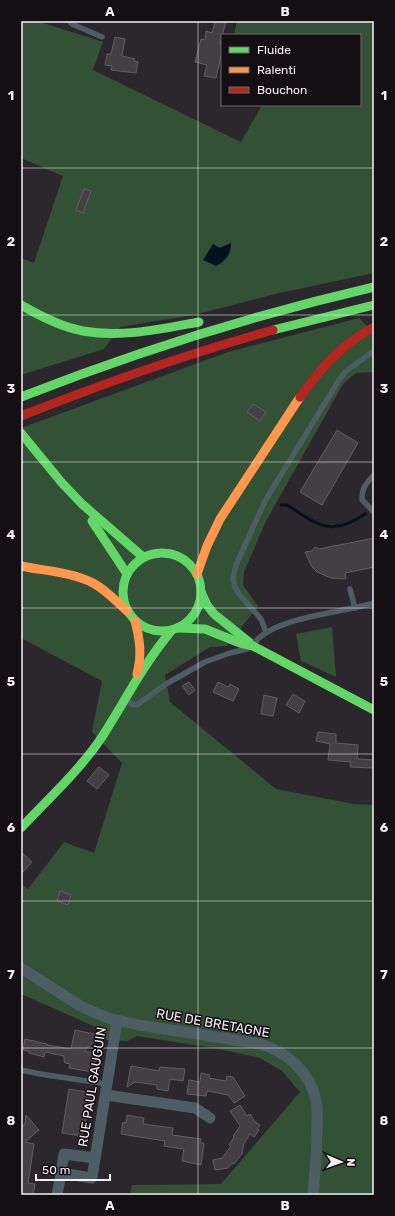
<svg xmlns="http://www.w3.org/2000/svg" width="395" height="1216" viewBox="0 0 395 1216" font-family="Rubik,sans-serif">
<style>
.green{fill:#325135;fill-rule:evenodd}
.water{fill:#04121c}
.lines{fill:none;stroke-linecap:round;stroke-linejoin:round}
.stream{stroke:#04121c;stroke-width:3}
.building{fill:#443f43;stroke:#625d62}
.lane{stroke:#4d5d64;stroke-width:5.5}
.street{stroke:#4d5d64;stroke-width:11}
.fast{stroke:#63d668;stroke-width:9}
.slow{stroke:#ff974d;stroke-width:9}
.jam{stroke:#b3261e;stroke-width:9}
.grid{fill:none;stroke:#f6eff6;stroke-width:1;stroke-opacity:0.55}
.labels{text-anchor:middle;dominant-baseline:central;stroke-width:3;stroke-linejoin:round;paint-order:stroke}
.street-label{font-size:13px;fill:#f6eff6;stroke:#140f13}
.neatline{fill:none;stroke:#f6eff6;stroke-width:1.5}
.grid-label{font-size:13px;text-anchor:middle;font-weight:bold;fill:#f6eff6}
</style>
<rect width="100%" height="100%" fill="#2c272c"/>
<!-- green -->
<g class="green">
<path d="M21 21H37L103 42 93 70 241 142 262 105H360V35H234L237 21H374V273L275 294 194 315 120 327 104 349 21 375V258L34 263 63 176 21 158ZM231 243 230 251 225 260 219 248Z"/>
<path d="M359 318 374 333V372L356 373 343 384 266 521 244 572 243 585 258 606 227 646 210 647 165 675 170 702 276 789 354 804 374 805V1195H130L132 1185 221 1184 300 1092 282 1071 260 1058 219 1049 137 1036 128 1041 105 1040 98 1028 21 994V884L28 889 64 842 94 853 122 763 92 732 102 681 21 638V428L228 352Z"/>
<path d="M332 627 336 677 301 661 296 634Z"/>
</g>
<!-- water -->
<path class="water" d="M231 243C231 254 226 261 216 266L203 260 213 244 220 248Z"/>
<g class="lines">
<!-- stream -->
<path class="stream" d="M281 505H287C317 524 330 538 365 514"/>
</g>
<!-- building -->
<g class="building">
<path d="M215 21H226L220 44H222V57L221 56 216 78 204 76 207 65 195 62 201 39 205 40 206 31 212 33Z"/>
<path d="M115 37 125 39 122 56 135 59 134 61 138 62 136 73 111 70 112 66 105 65 107 54H111Z"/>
<path d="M84 189 91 191 83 213 76 210Z"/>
<path d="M253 404 266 412 260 421 247 412Z"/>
<path d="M337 430 358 443 322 505 300 492Z"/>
<path d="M374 538V567L345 573 346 579 331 578 317 572 312 567 305 552 312 551 315 547 319 549Z"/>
<path d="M189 682 195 690 189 695 182 686Z"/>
<path d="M218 682 229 687 230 684 239 689 233 701 213 692Z"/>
<path d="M293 694 305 701 299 713 286 705Z"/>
<path d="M264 695 277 698 273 716 261 714Z"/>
<path d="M318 732 336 734V743L358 745 357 759 374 760V768L350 767 351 762 328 760 330 744 316 741Z"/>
<path d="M99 767 109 775 97 789 87 781Z"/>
<path d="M21 852 32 862 21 874Z"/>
<path d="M60 891 71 895 68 905 57 901Z"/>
<path d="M75 1030 94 1034 97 1039 84 1051 97 1053 93 1072 69 1068 70 1064 65 1063 64 1061V1056L45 1052 44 1057 29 1053V1051L23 1050 25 1039 47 1044V1045L71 1049Z"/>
<path d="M131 1066 159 1071 160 1067 185 1069 183 1081 170 1079 168 1091 157 1089V1085L135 1082 127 1087Z"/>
<path d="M201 1073 210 1075 209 1078 226 1081 227 1076 233 1077 245 1096 234 1103 228 1095 207 1091 206 1096 187 1094 189 1080 200 1082Z"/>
<path d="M69 1089 92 1093 82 1136 62 1133Z"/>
<path d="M240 1105 247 1116 250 1114 255 1122 260 1125 257 1129 259 1130 254 1137 250 1134 244 1143 242 1154 234 1164 232 1163 228 1168 215 1170 213 1160 222 1158 231 1146 229 1145 234 1137 233 1136 240 1126 230 1111Z"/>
<path d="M26 1115 39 1130 25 1142 34 1144 28 1183 35 1184 33 1195H21V1127L25 1124Z"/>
<path d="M127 1115 144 1118 143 1124 173 1128 172 1135 201 1139 200 1143H204L201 1165 182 1161 184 1149 164 1146 165 1141 121 1134 123 1122 126 1123Z"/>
</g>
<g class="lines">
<!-- lane -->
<g class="lane">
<path d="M69 21 72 24 102 37"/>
<path d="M374 475C366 484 362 487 362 500L374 512"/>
<path d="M350 589 355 608"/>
<path d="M266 632 261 619 239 594 235 587 233 579 236 565 265 501 339 380 346 371 374 351"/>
<path d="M254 644C269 618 345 612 374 603"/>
<path d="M126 700 131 704 137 705 166 684 205 662 230 653 247 649"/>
<path d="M21 1070 40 1074 107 1084"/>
</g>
<!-- street -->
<g class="street">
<path d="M21 968 82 1007 108 1018 139 1025 260 1044C287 1052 310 1072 316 1100 318 1109 317 1118 317 1127 317 1150 315 1173 313 1195"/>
<path d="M106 1095 195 1108 210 1118"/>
<path d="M61 1173 64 1154 95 1158"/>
<path d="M57 1195 61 1173 92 1178 117 1021"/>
</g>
<!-- fast -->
<g class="fast">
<path d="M21 305C40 316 61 327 83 331 122 338 161 329 199 322"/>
<path d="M273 330 374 305"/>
<path d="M21 397C136 352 253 315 374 287"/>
<path d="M21 433 62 483 82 504 143 557"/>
<path d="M92 521 127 574"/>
<circle cx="162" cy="592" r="39"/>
<path d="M201 592 207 605 214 614 249 642"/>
<path d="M177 628 205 629 240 643 253 646 374 710"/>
<path d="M21 828C48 799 80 770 102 737 125 701 144 663 172 630"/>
</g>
<!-- slow -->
<g class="slow">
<path d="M21 566C45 571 71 572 93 583 106 590 116 601 127 611"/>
<path d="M197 574 207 546 220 519 300 397"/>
<path d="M135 621C140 640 142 655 137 674"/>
</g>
<!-- jam -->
<g class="jam">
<path d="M300 397C321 368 342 344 374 327"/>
<path d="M21 416C104 383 187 354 273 330"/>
</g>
</g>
<!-- grid -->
<path class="grid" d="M198 21V1195M21 168H374M21 315H374M21 462H374M21 608H374M21 754H374M21 901H374M21 1048H374"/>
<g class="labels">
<!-- street labels -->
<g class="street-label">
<text transform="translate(213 1023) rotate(10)">RUE DE BRETAGNE</text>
<text transform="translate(92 1087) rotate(-81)">RUE PAUL GAUGUIN</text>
</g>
</g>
<!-- border -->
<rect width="395" height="1216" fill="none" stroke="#140f13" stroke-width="44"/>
<!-- legend -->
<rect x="221" y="34" width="140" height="72" fill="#140f13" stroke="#6e696e"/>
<rect x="229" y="47" width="20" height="6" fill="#63d668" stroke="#6e696e"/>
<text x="257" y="54" font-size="12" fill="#f6eff6">Fluide</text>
<rect x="229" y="67" width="20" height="6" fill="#ff974d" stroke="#6e696e"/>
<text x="257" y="74" font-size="12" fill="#f6eff6">Ralenti</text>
<rect x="229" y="87" width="20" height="6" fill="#b3261e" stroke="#6e696e"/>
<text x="257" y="94" font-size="12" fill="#f6eff6">Bouchon</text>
<!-- north arrow -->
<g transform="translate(341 1162) rotate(92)" stroke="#140f13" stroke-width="3" paint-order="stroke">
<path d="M0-3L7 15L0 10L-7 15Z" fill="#f6eff6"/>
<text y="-6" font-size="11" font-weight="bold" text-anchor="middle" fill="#f6eff6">N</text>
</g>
<!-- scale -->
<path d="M36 1174v6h74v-6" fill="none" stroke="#f6eff6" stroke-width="2"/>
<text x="42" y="1174" font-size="12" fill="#f6eff6" stroke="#140f13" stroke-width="3" paint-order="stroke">50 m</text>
<rect x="22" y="22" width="351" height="1172" class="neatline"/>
<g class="grid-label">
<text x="110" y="16">A</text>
<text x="285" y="16">B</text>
<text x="11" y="100">1</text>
<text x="384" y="100">1</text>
<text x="11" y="246">2</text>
<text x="384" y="246">2</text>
<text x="11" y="393">3</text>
<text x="384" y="393">3</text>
<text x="11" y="539">4</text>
<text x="384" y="539">4</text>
<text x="11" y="686">5</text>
<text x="384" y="686">5</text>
<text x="11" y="832">6</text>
<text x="384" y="832">6</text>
<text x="11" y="979">7</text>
<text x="384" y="979">7</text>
<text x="11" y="1125">8</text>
<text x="384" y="1125">8</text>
<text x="110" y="1210">A</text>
<text x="285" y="1210">B</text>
</g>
</svg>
